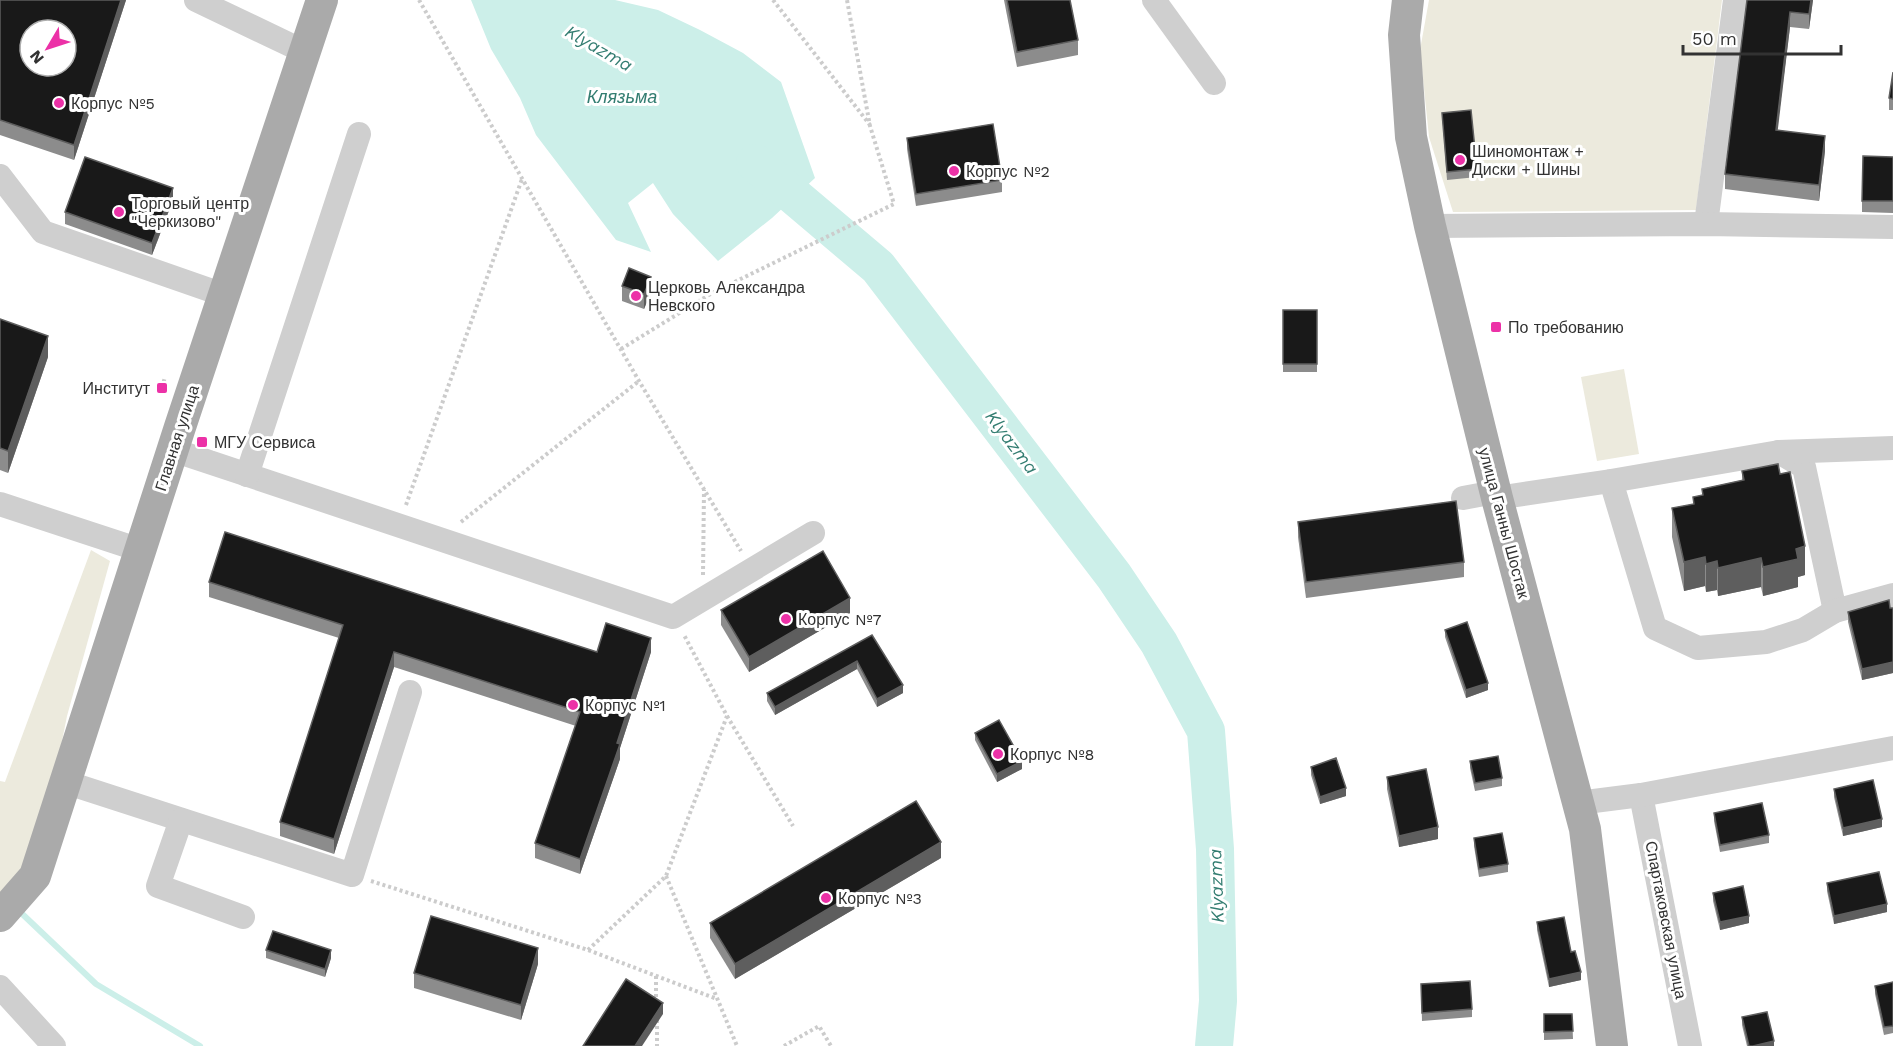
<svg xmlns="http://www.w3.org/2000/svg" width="1893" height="1046" viewBox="0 0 1893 1046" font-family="'Work Sans',sans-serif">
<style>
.green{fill:#eceadd}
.water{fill:#ccefe9}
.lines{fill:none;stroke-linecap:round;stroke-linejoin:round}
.stream{stroke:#ccefe9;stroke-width:6}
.river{stroke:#ccefe9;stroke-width:38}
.path{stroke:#ccc;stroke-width:4;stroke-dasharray:3 3;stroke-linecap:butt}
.minor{stroke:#cfcfcf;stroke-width:24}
.major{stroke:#aaa;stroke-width:32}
.wall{fill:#8c8c8c}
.shaded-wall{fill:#5e5e5e}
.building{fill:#191919;stroke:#5e5e5e;stroke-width:1.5;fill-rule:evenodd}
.poi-dot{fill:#ec31a7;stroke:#fff;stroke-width:2}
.labels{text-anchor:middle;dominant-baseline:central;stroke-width:6;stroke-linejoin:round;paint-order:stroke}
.poi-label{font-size:16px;fill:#323232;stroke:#fff;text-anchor:start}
.street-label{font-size:16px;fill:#323232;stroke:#fff}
.water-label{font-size:18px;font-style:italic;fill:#337d71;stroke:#fff}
</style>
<rect width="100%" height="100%" fill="#fff"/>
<!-- green -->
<g class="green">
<path d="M1429 0H1722L1696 210 1453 212 1429 137 1420 50Z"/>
<path d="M1624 369 1639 454 1597 461 1581 377Z"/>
<path d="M91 550 110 561 67 716 35 876 0 916V781L5 782Z"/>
</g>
<!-- water -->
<path class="water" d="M471 0H615L658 10 700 30 743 53 781 82 815 178 772 218 718 261 673 214 653 183 628 203 651 252 616 240 536 135 520 98 491 49Z"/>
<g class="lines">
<!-- stream -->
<path class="stream" d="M17 909 96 984 200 1046"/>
<!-- river -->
<path class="river" d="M755 163 878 267 1114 576 1159 643 1206 731 1215 849 1218 1001 1214 1046"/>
<!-- path -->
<g class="path">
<path d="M419 0 639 381 741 551"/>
<path d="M773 0 870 125"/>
<path d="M621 349 712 293 894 204 870 126 847 0"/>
<path d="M162 388 165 377"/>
<path d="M406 505 522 179"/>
<path d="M461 522 639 381"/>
<path d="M703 575 704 490"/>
<path d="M727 716 793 826"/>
<path d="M666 876 737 1046"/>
<path d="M371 881 588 950 717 999"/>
<path d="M588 950 666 876 727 716 684 635"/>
<path d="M656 976V1003"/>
<path d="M657 1020V1046"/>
<path d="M784 1046 819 1026 831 1046"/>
</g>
<!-- minor -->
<g class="minor">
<path d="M196 0 305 52"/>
<path d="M1154 0 1214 83"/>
<path d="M0 176 43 232 224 295"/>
<path d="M1706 224 1735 0"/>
<path d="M1430 226 1706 224 1893 227"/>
<path d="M173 450 673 617 813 533"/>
<path d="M1779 452 1804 467 1835 611"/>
<path d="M247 475 359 134"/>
<path d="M1611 481 1655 628 1698 648 1766 642 1803 630 1835 611 1893 595"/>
<path d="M1463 498 1495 492"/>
<path d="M1497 498 1611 481 1779 452 1893 448"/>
<path d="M0 504 140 550"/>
<path d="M65 782 352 875 410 692"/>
<path d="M1641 795 1690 1046"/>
<path d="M1578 803 1641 795 1893 748"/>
<path d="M181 820 158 886 243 917"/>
<path d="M0 987 54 1046"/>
</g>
<!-- major -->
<g class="major">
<path d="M1408 0 1404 35 1411 137 1430 226 1497 498 1585 829 1612 1046"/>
<path d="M0 916 35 876 180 427 322 0"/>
</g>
</g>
<!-- wall -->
<g class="wall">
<path d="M0 0H126L74 160 0 135Z"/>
<path d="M1004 0H1070L1078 40V55L1017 67Z"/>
<path d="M1747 0H1813L1809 29 1790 27 1777 130 1825 151 1819 201 1725 189V174Z"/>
<path d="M1893 72V110H1889V98Z"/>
<path d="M1442 113 1477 169V177L1447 180Z"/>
<path d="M907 138 1002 180V192L916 206 907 149Z"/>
<path d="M1893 157V213L1862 212V201Z"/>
<path d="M173 200 152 255 65 224V212Z"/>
<path d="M622 286 651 292 644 309 622 301Z"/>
<rect x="1283" y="310" width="34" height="62"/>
<path d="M0 319 48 357 8 473 0 470Z"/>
<path d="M1742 471 1780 474 1805 575 1798 577V587L1763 596 1761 587 1718 596 1717 590 1706 592 1705 586 1684 591 1672 537V508L1693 504V497L1702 495V489L1742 480Z"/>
<path d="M1298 522 1464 562V577L1306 598 1298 537Z"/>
<path d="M209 582 597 652H651L620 748V759L580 874 535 858V843L576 726 394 667 334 854 280 836V822L339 638 209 597Z"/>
<path d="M1893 608V673L1862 680 1848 622V612Z"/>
<path d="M721 610 850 613 749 672 721 625Z"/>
<path d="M1445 630 1488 690 1466 698 1445 637Z"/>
<path d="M872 635 903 693 877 707 857 669 775 715 767 701V693Z"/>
<path d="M975 733 1022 769 997 782 975 740Z"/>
<path d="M1470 761 1502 778V786L1475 791 1470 768Z"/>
<path d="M1311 767 1346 796 1320 804 1311 775Z"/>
<path d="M1387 777 1438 839 1399 847 1387 789Z"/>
<path d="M1834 789 1882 827 1843 836 1834 797Z"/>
<path d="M1714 813 1769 835V843L1720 852 1714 821Z"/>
<path d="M1474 838 1508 864V872L1479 877 1474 846Z"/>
<path d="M941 858 735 979 710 938V923Z"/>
<path d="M1827 883 1887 912 1834 924 1827 891Z"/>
<path d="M1713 893 1749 923 1720 930 1713 901Z"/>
<path d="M1537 922 1571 952 1581 980 1549 987 1537 930Z"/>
<path d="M266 950 331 958 325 977 266 958Z"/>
<path d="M538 964 521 1020 414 988V973Z"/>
<path d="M1893 982V1033L1884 1035 1875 994V986Z"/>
<path d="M1421 984 1472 1009V1017L1422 1021Z"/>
<path d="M1544 1014H1572L1573 1039 1544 1040Z"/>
<path d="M1742 1017 1774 1046H1747L1742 1025Z"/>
</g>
<!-- shaded-wall -->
<g class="shaded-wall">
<path d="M121 0H126L74 160V145Z"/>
<path d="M1811 0H1813L1809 29V14Z"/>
<path d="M1790 12V27L1776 145V130Z"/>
<path d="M1825 136V151L1819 201V185Z"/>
<path d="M173 188V200L152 255V243Z"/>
<path d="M651 277V292L644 309V294Z"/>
<path d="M48 336V357L8 473V451Z"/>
<path d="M1805 546V575L1798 577V587L1763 596V567L1796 549Z"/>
<path d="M1705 557V586L1684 591V562Z"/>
<path d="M1761 558V587L1718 596V568Z"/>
<path d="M1717 561V590L1706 592V564Z"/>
<path d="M850 598V613L749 672V657Z"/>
<path d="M651 638V652L620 748V759L580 874V859Z"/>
<path d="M394 652V667L334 854V839Z"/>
<path d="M857 661V669L775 715V707Z"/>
<path d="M1893 662V673L1862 680V669Z"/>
<path d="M1488 683V690L1466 698V690Z"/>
<path d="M903 685V693L877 707V699Z"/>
<path d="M1022 761V769L997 782V774Z"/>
<path d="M1346 788V796L1320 804V797Z"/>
<path d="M1882 819V827L1843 836V828Z"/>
<path d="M1438 827V839L1399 847V836Z"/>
<path d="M941 842V858L735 979V964Z"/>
<path d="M1887 904V912L1834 924V916Z"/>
<path d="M1749 916V923L1720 930V922Z"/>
<path d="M538 948V964L521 1020V1005Z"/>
<path d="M331 950V958L325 977V969Z"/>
<path d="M1581 972V980L1549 987V979Z"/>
<path d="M663 1003V1014L642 1046H635Z"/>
<path d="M1774 1041V1046H1753Z"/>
</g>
<!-- building -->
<g class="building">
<path d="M0 0H121L74 145 0 120ZM30 30H66V66H30Z"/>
<path d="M1007 0H1070L1078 40 1017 52Z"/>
<path d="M1747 0H1811L1809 14 1790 12 1776 130 1825 136 1819 185 1725 174Z"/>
<path d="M1893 72V99L1889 98Z"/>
<path d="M1471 110 1477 169 1447 172 1442 113Z"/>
<path d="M993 124 1002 180 916 194 907 138Z"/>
<path d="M1863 156 1893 157V201H1862Z"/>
<path d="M85 157 173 188 152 243 65 212Z"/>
<path d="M629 268 651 277 644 294 622 286Z"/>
<rect x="1283" y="310" width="34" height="54"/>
<path d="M0 319 48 336 8 451 0 448Z"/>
<path d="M1778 464 1780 474 1790 472 1805 546 1796 549 1798 559 1763 567 1761 558 1718 568 1717 561 1706 564 1705 557 1684 562 1672 508 1694 504 1693 497 1703 495 1702 489 1744 480 1742 471Z"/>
<path d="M1456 501 1464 562 1306 582 1298 522Z"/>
<path d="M225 532 597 652 606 623 651 638 617 743 620 744 580 859 535 843 580 712 394 652 334 839 280 822 343 625 209 582Z"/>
<path d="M823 551 850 598 749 657 721 610Z"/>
<path d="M1889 600 1890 608H1893V662L1862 669 1848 612Z"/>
<path d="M1467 622 1488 683 1466 690 1445 630Z"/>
<path d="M872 635 903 685 877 699 857 661 775 707 767 693Z"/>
<path d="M999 720 1022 761 997 774 975 733Z"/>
<path d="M1498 756 1502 778 1475 783 1470 761Z"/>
<path d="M1336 758 1346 788 1320 797 1311 767Z"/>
<path d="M1426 769 1438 827 1399 836 1387 777Z"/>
<path d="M1873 780 1882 819 1843 828 1834 789Z"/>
<path d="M916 801 941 842 735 964 710 923Z"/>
<path d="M1762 803 1769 835 1720 845 1714 813Z"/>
<path d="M1502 833 1508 864 1479 869 1474 838Z"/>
<path d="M1879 872 1887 904 1834 916 1827 883Z"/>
<path d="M1743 886 1749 916 1720 922 1713 893Z"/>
<path d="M431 916 538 948 521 1005 414 973Z"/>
<path d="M1564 917 1571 952 1575 951 1581 972 1549 979 1537 922Z"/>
<path d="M273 931 331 950 325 969 266 950Z"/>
<path d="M626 979 663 1003 635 1046H583Z"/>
<path d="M1470 981 1472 1009 1422 1013 1421 984Z"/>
<path d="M1893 982V1026L1884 1027 1875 986Z"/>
<path d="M1767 1012 1774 1041 1753 1046H1749L1742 1017Z"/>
<path d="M1544 1014H1572L1573 1031 1544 1032Z"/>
</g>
<!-- markers -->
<g class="poi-dot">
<circle cx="59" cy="103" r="6"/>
<circle cx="1460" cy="160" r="6"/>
<circle cx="954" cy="171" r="6"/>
<circle cx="119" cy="212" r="6"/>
<circle cx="636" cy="296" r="6"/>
<rect x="1490" y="321" width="12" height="12" rx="3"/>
<rect x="156" y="382" width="12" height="12" rx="3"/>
<rect x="196" y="436" width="12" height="12" rx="3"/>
<circle cx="786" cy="619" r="6"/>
<circle cx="573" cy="705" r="6"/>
<circle cx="998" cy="754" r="6"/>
<circle cx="826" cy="898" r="6"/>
</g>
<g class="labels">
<!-- poi labels -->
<g class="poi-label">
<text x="71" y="103">Корпус №5</text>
<text x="1472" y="151">Шиномонтаж +<tspan x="1472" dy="18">Диски + Шины</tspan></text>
<text x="966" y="171">Корпус №2</text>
<text x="131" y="203">Торговый центр<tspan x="131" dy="18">"Черкизово"</tspan></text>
<text x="648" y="287">Церковь Александра<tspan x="648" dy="18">Невского</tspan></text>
<text x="1508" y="327">По требованию</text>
<text x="150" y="388" text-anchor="end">Институт</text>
<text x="214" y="442">МГУ Сервиса</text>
<text x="798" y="619">Корпус №7</text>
<text x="585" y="705">Корпус №1</text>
<text x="1010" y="754">Корпус №8</text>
<text x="838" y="898">Корпус №3</text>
</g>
<!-- street labels -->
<g class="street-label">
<text transform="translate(177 438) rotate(-72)">Главная улица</text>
<text transform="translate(1504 523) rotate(75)">улица Ганны Шостак</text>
<text transform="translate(1666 920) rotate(79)">Спартаковская улица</text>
</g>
<!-- water labels -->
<g class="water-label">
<text transform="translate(599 48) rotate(30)">Klyazma</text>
<text x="622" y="96">Клязьма</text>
<text transform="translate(1012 442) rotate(53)">Klyazma</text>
<text transform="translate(1216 886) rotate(-92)">Klyazma</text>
</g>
</g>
<!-- north arrow -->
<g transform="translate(48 48) rotate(231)"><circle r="28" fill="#ffffff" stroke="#adadad" stroke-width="1.5"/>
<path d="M0-4.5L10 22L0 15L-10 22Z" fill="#ec31a7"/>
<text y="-9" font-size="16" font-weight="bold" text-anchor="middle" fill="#323232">N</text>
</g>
<!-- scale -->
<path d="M1683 45v9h158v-9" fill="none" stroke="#323232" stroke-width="3"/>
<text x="1692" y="45" font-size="18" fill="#323232" stroke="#ffffff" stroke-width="4.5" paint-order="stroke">50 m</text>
</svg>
